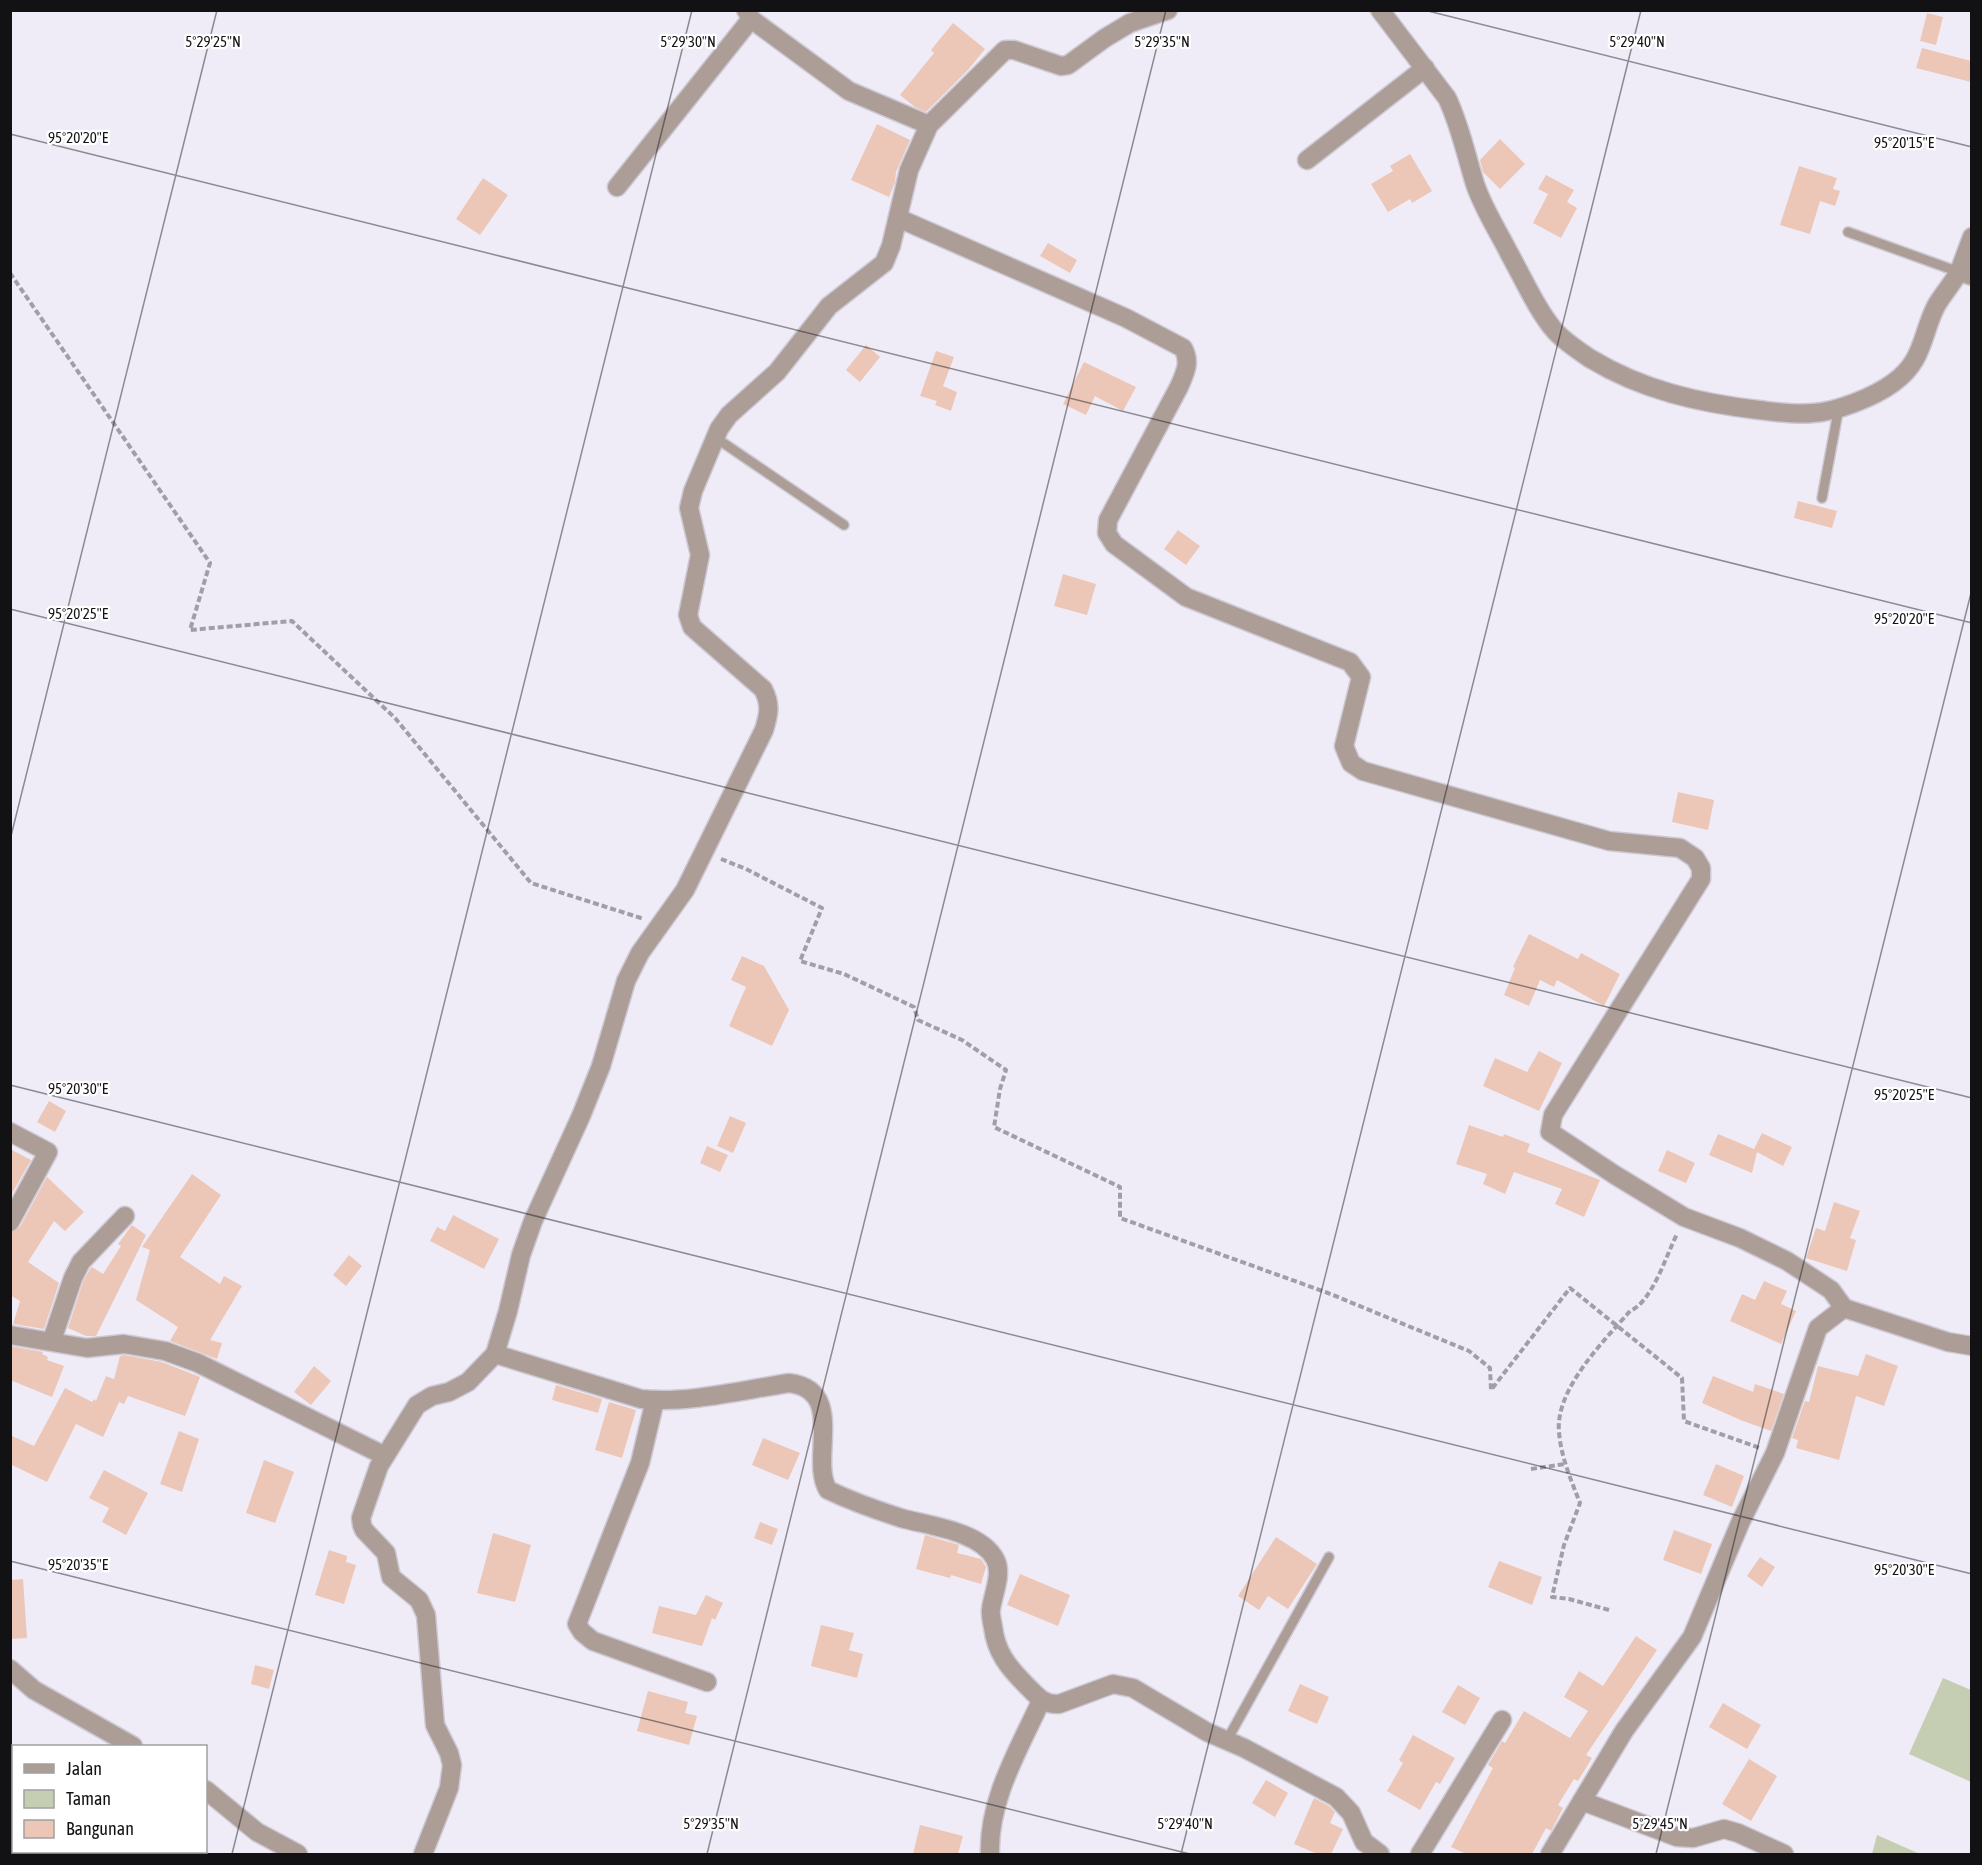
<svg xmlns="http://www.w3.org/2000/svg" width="1982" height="1865" viewBox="0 0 1982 1865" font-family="'Asap Condensed',sans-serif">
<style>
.green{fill:#c5ceb2}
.building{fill:#ecc7b8}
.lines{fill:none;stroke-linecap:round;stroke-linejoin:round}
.service-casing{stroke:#ccc9d4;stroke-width:12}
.minor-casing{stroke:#ccc9d4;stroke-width:21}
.path{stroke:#a09ea6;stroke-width:4;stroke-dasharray:6 3;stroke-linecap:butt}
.service{stroke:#ad9d97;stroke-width:9}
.minor{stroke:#ad9d97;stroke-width:18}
.ticks{fill:none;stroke:#121215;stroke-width:1.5;stroke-opacity:0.45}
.ticks-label{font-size:15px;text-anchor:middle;fill:#121215;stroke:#fff;stroke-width:4.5;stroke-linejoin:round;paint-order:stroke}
</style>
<rect width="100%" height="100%" fill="#efecf8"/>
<!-- green -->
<g class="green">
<path d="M1943 1678 1971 1690V1782L1909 1754Z"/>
<path d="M1877 1835 1920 1854H1872Z"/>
</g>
<!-- building -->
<g class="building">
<path d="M1927 13 1943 17 1936 45 1920 41Z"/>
<path d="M953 23 985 49 968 70 926 112 915 107 900 95 934 53 931 50Z"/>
<path d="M1922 48 1971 61V82L1916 68Z"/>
<path d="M877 124 910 140 896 172 895 182 889 197 851 180Z"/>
<path d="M1500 139 1525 164 1500 189 1483 172 1480 160Z"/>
<path d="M1410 154 1432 191 1412 203 1410 199 1388 212 1371 184 1393 171 1390 166Z"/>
<path d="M1799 166 1837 178 1833 189 1840 191 1835 206 1820 201 1810 234 1780 225Z"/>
<path d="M1546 175 1574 190 1567 202 1577 208 1561 238 1533 223 1548 194 1538 189Z"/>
<path d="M483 178 508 195 480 235 456 219Z"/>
<path d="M1048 243 1077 260 1070 273 1040 256Z"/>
<path d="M866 345 880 357 860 382 846 370Z"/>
<path d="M936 351 954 357 943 386 957 392 951 411 935 405 937 401 920 396Z"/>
<path d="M1084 362 1136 387 1123 411 1095 396 1086 415 1063 404Z"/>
<path d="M1798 501 1837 511 1832 528 1794 518Z"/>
<path d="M1178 530 1200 546 1186 565 1164 549Z"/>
<path d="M1063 574 1096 584 1087 615 1054 606Z"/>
<path d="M1678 792 1714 800 1708 830 1672 822Z"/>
<path d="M1529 934 1578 959 1581 953 1620 974 1604 1006 1557 980 1554 987 1540 980 1529 1006 1504 995 1515 968 1513 967Z"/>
<path d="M742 956 764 966 789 1010 772 1046 729 1026 746 987 731 980Z"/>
<path d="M1539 1051 1562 1063 1539 1111 1483 1086 1495 1058 1527 1072Z"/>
<path d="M49 1101 66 1111 55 1132 37 1122Z"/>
<path d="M730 1116 746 1123 733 1153 717 1146Z"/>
<path d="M1469 1125 1503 1137 1504 1134 1530 1144 1527 1152 1600 1180 1584 1217 1555 1204 1562 1189 1514 1172 1505 1194 1483 1184 1487 1174 1456 1164Z"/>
<path d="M1762 1133 1792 1147 1783 1166 1757 1152 1752 1173 1709 1155 1718 1134 1754 1149Z"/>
<path d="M707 1146 728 1155 720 1172 700 1163Z"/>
<path d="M10 1149 31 1160 10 1197Z"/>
<path d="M1667 1150 1695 1163 1686 1183 1658 1171Z"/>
<path d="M192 1174 221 1195 180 1257 220 1284 224 1276 242 1286 210 1340 222 1343 217 1359 170 1341 178 1327 136 1300 150 1250 142 1247Z"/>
<path d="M47 1177 84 1212 65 1231 54 1221 28 1262 59 1283 44 1329 13 1324 20 1301 10 1295V1233L20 1227Z"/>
<path d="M1834 1202 1860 1211 1850 1238 1856 1240 1847 1271 1806 1258 1816 1228 1825 1231Z"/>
<path d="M453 1215 499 1239 484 1269 430 1241 437 1227 445 1231Z"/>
<path d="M132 1225 146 1235 96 1336H86L68 1328 83 1282 90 1269 92 1267 103 1274 121 1246 118 1244Z"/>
<path d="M349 1255 362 1266 346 1286 333 1275Z"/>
<path d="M1764 1281 1787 1291 1781 1304 1796 1311 1781 1344 1730 1321 1742 1294 1755 1300Z"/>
<path d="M10 1346 43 1352 42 1354 48 1357 47 1360 64 1366 52 1397 10 1380Z"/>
<path d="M1866 1354 1898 1366 1884 1406 1856 1396 1839 1460 1796 1448 1798 1440 1792 1438 1805 1401 1809 1402 1818 1366 1858 1376Z"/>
<path d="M124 1355 162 1362 200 1377 185 1416 128 1396 124 1404 119 1402 103 1437 76 1424 47 1482 10 1464V1435L34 1446 65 1388 92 1402 94 1399 96 1401 106 1376 114 1379 120 1356Z"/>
<path d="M314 1366 331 1381 311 1405 294 1392Z"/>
<path d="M1713 1376 1753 1392 1755 1384 1784 1394 1771 1431 1743 1421 1702 1403Z"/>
<path d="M556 1385 602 1399 598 1413 552 1400Z"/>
<path d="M609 1402 636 1410 622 1458 595 1450Z"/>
<path d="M179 1431 199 1439 182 1492 160 1484Z"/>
<path d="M763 1438 800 1453 788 1480 752 1465Z"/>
<path d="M264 1460 294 1472 275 1523 246 1513Z"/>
<path d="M1716 1464 1744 1476 1732 1507 1703 1495Z"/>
<path d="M104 1470 148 1493 126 1535 102 1522 109 1508 89 1498Z"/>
<path d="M760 1522 778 1529 772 1545 754 1538Z"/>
<path d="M1674 1530 1712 1544 1701 1574 1663 1560Z"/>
<path d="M493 1533 531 1545 515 1602 477 1593Z"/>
<path d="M925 1535 959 1545 957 1553 981 1559 986 1567 981 1584 951 1575 950 1578 916 1569Z"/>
<path d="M1276 1537 1317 1564 1288 1609 1268 1596 1259 1610 1238 1596Z"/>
<path d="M329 1550 347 1556 346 1562 356 1565 344 1604 315 1595Z"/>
<path d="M1760 1557 1775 1567 1762 1587 1747 1576Z"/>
<path d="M1499 1561 1542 1577 1532 1605 1488 1587Z"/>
<path d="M1020 1574 1070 1595 1058 1626 1007 1605Z"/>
<path d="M23 1579 27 1638 10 1639V1580Z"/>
<path d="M706 1595 723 1603 715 1620 712 1618 702 1646 652 1633 659 1606 696 1615Z"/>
<path d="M821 1625 854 1633 849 1650 863 1654 857 1678 811 1666Z"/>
<path d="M1636 1636 1657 1650 1586 1755 1592 1758 1578 1781 1574 1779 1558 1805 1563 1808 1551 1831 1546 1828 1532 1854H1466L1451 1847 1493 1768 1488 1765 1502 1741 1505 1743 1524 1711 1570 1738 1588 1711 1564 1697 1579 1671 1603 1686Z"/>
<path d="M255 1665 274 1670 269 1689 251 1684Z"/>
<path d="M1300 1684 1329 1697 1317 1724 1288 1711Z"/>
<path d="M1458 1685 1480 1698 1465 1725 1442 1712Z"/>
<path d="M648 1691 688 1702 685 1713 697 1716 689 1745 637 1731Z"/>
<path d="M1723 1703 1761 1725 1747 1749 1709 1727Z"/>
<path d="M1413 1735 1455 1758 1440 1784 1436 1782 1420 1810 1387 1791 1403 1763 1399 1760Z"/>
<path d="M1749 1759 1777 1776 1751 1821 1722 1804Z"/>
<path d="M1266 1780 1288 1793 1275 1817 1252 1803Z"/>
<path d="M1314 1798 1329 1806 1335 1812 1330 1823 1343 1829 1331 1854H1317L1294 1844Z"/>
<path d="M920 1825 963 1836 958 1854H913Z"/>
</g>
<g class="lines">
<!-- service casing -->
<g class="service-casing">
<g id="service">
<path d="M1848 232 1959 272"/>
<path d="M716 438 844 525"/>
<path d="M1822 498 1839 407"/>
<path d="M1227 1740 1329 1557"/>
</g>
</g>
<!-- minor casing -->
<g class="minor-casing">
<g id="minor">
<path d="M746 10 751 19 849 91 929 125"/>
<path d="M1380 10 1447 98C1460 125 1466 155 1475 184 1483 208 1498 231 1509 253 1523 278 1537 310 1555 331 1565 342 1579 351 1591 359 1642 390 1699 403 1759 410 1776 412 1795 415 1813 413 1836 412 1874 397 1893 383 1924 361 1921 336 1936 306 1943 294 1952 284 1959 272L1972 276"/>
<path d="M1307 160 1425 68"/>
<path d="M617 187 751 19"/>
<path d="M898 218 1126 318 1183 348C1191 362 1185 373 1179 387L1108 520 1107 533 1114 544 1186 597 1350 662 1361 677 1344 746 1351 763 1363 771 1609 841 1680 848 1695 858 1701 868V879L1553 1115 1550 1132 1615 1175 1684 1217 1740 1238 1787 1261 1831 1290 1844 1308"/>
<path d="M1959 272 1972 237"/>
<path d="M10 1132 48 1152 10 1222"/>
<path d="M10 1335 87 1348 124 1344 165 1351 198 1363 385 1456"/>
<path d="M52 1340 73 1278 81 1262 125 1216"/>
<path d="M495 1354 641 1399C687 1404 743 1390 789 1383 847 1390 809 1459 828 1490 851 1501 876 1510 901 1518 929 1526 980 1531 995 1559 1003 1573 993 1594 991 1609 990 1614 992 1621 993 1627 996 1652 1008 1667 1026 1685 1037 1696 1043 1705 1059 1704L1113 1684 1133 1688 1207 1732 1244 1748 1336 1797 1351 1813 1364 1842 1380 1854"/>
<path d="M655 1400 640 1463 577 1624 582 1632 593 1641 707 1682"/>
<path d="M10 1669 34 1690 133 1746"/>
<path d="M206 1790 257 1832 298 1854"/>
<path d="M1582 1801 1677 1837 1693 1838 1724 1829 1738 1833 1784 1854"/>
<path d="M423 1854 449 1788 452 1765 449 1753 435 1725 426 1615 419 1600 391 1577 386 1553 364 1530 362 1525 361 1518 379 1466 417 1405 432 1396 449 1392 468 1382 495 1354 508 1311 521 1255 533 1221 581 1116 601 1066 626 981 640 953 685 890 764 730C769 714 771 704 763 689L692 627 688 615 700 555 689 508 693 491 719 429 729 415 777 372 829 306 884 263 891 246 909 170 929 125 1005 50H1014L1061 66 1068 65 1105 38 1130 23 1168 10"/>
<path d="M990 1854C988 1800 1019 1749 1041 1701"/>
<path d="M1420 1854 1502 1720"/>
<path d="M1550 1854 1624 1731 1692 1637 1741 1521 1775 1453 1818 1328 1844 1308 1948 1342 1972 1346"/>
</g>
</g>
<!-- path -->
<g class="path">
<path d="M10 273 210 563 190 630 292 621 395 718 531 883 644 919"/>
<path d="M721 859 746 869 822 908 800 961 844 974 914 1007 918 1020 962 1040 1006 1070 1000 1089 994 1127 1120 1187V1218L1328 1293 1469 1351 1490 1368 1491 1390 1570 1288 1682 1378 1684 1421 1760 1448"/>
<path d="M1531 1469 1565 1464"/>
<path d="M1609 1610 1569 1599 1552 1597 1564 1545 1580 1503C1571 1480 1561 1457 1559 1432 1555 1389 1604 1341 1630 1311 1652 1302 1666 1256 1677 1234"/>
</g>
<!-- service -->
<use href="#service" class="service"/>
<!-- minor -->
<use href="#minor" class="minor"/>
</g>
<!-- ticks -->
<path class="ticks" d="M1424 10 1972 147M10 134 1972 623M10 609 1972 1098M10 840 217 10M10 1085 1972 1574M10 1561 1190 1854M232 1854 692 10M707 1854 1166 10M1181 1854 1641 10M1656 1854 1972 589"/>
<g class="ticks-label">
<text x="213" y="47">5°29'25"N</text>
<text x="688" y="47">5°29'30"N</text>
<text x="1162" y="47">5°29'35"N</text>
<text x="1637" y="47">5°29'40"N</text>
<text x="78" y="143">95°20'20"E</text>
<text x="1904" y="148">95°20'15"E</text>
<text x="78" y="619">95°20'25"E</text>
<text x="1904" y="624">95°20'20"E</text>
<text x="78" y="1094">95°20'30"E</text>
<text x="1904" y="1100">95°20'25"E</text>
<text x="78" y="1570">95°20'35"E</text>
<text x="1904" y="1575">95°20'30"E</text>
<text x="711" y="1829">5°29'35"N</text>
<text x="1185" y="1829">5°29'40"N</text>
<text x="1660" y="1829">5°29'45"N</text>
</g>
<!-- border -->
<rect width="1982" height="1865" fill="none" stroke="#121215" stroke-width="24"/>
<!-- legend -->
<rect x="12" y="1745" width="195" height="108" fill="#ffffff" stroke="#a0a0a1" stroke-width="1.5"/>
<rect x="24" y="1764" width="30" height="9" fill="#ad9d97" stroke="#a0a0a1" stroke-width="1.5"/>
<text x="66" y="1775" font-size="18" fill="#121215">Jalan</text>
<rect x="24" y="1790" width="30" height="18" fill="#c5ceb2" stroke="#a0a0a1" stroke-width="1.5"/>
<text x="66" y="1805" font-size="18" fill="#121215">Taman</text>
<rect x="24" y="1820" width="30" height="18" fill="#ecc7b8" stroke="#a0a0a1" stroke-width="1.5"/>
<text x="66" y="1835" font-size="18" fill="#121215">Bangunan</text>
</svg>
